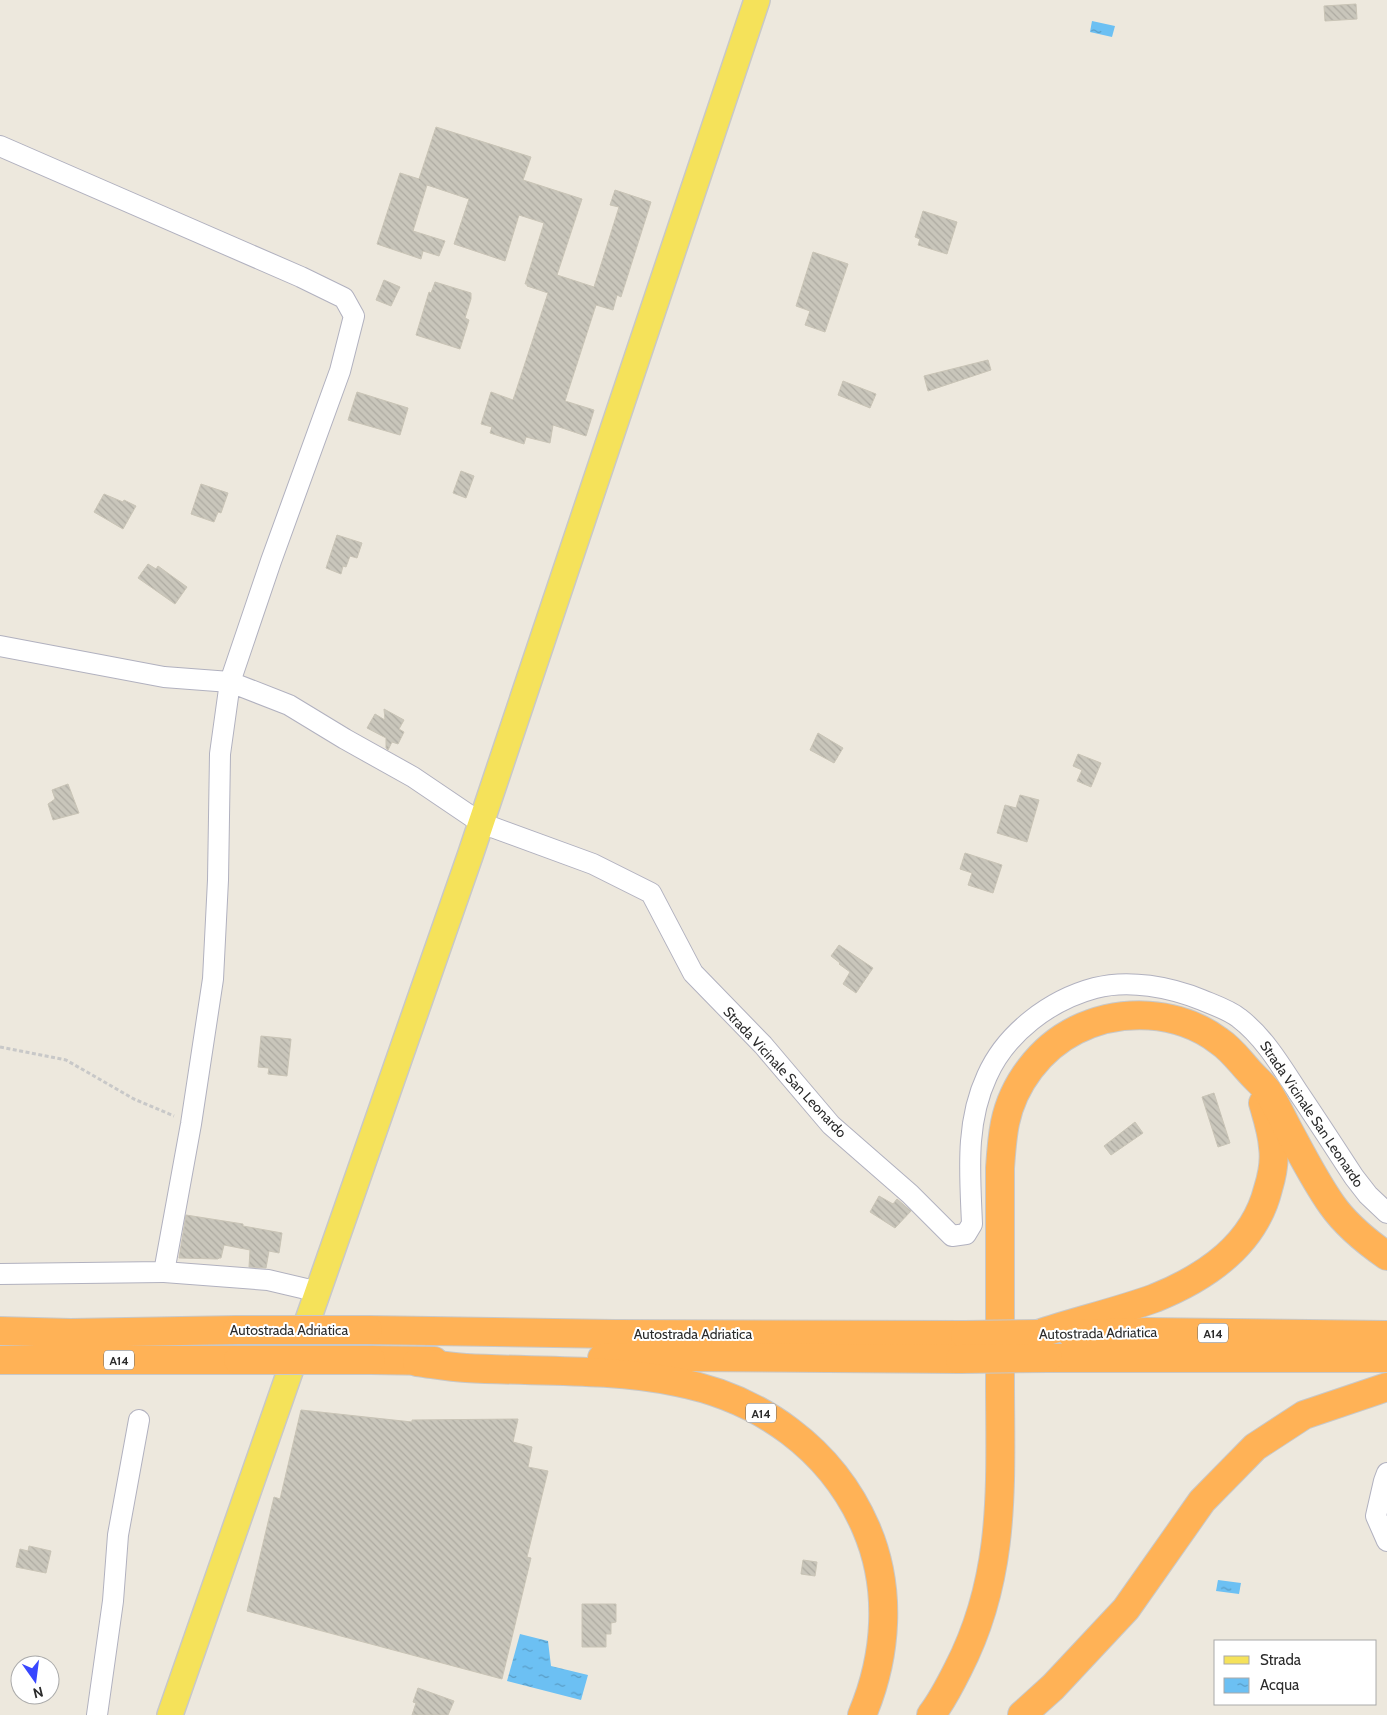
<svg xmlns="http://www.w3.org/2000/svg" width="1387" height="1715" viewBox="0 0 1387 1715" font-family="Cabin,sans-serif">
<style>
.water{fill:url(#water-ripples)}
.building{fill:url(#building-back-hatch);stroke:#c9c4b6}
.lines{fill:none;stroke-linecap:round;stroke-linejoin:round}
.minor-casing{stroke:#b1b1bf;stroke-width:22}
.major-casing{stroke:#c8c8c8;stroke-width:28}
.highway-casing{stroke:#c8c8c8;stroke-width:30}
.path{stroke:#c8c8c8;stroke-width:3;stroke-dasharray:4 2.5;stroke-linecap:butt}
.minor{stroke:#fff;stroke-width:20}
.major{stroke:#f5e25a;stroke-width:25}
.highway{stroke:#ffb256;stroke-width:28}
.highway-bridge-casing{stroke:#c8c8c8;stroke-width:30;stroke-linecap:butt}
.highway-bridge{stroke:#ffb256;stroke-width:28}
.labels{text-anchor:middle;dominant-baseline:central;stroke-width:4;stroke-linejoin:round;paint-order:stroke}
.shield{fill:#fff;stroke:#6b6b6b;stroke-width:1}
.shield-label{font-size:12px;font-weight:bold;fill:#2b2b2b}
.street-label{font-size:14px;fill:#2b2b2b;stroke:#fff}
</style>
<defs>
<pattern id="water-ripples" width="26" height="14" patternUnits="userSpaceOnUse" patternTransform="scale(1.25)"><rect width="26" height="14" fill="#6cc0f3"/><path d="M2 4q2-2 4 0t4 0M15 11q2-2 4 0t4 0" fill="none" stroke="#599cc5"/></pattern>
<pattern id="building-back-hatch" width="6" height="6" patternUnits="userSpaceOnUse" patternTransform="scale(1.25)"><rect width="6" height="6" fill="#c9c6bb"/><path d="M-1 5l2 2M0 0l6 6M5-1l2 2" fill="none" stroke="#adaaa1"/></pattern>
</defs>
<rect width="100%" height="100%" fill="#ede8dd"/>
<!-- water -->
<g class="water">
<path d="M1092 21 1115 26 1112 37 1090 32Z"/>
<path d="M1218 1580 1241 1583 1239 1594 1216 1591Z"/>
<path d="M520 1634 548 1641 551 1666 588 1675 581 1700 507 1681Z"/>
</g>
<!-- building -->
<g class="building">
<path d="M1356 4 1357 19 1325 21 1324 6Z"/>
<path d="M436 127 531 157 523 180 582 199 557 275 594 287 619 207 610 205 615 190 651 202 621 297 617 295 613 310 596 305 565 401 594 410 586 436 553 425 550 443 526 437 524 444 490 433 492 427 481 424 491 392 513 400 548 293 527 286V284H525L544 223 519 215 505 261 454 244 469 199 427 185 413 231 445 241 439 256 423 251 421 259 377 244 400 173 419 179Z"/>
<path d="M923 211 957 222 947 254 918 245 920 239 915 237Z"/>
<path d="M813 252 848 264 825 332 805 325 810 311 796 306Z"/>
<path d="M384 280 400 287 391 306 376 300Z"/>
<path d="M435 282 471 293V299L465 318 469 320 460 349 416 335 429 292 431 293Z"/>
<path d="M988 360 991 370 928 391 924 376Z"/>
<path d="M843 381 876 394 870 408 838 395Z"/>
<path d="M357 392 408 408 400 435 348 420Z"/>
<path d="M461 471 474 476 466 498 453 493Z"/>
<path d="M201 484 228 493 221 513 218 512 214 522 191 514Z"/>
<path d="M104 494 123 502 124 500 136 506 123 529 94 512Z"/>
<path d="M337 535 362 543 357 558 350 556 346 567 343 566 341 574 326 568Z"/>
<path d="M148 564 156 569 158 566 187 587 175 604 138 578Z"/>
<path d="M384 709 404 720 399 729 404 732 398 744 392 742 388 750 386 748V738L367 728 375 714 385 720Z"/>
<path d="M818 733 843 748 834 763 810 750Z"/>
<path d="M1078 754 1101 763 1091 787 1077 781 1082 770 1073 766Z"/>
<path d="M68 784 79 813 53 820 48 804 55 799 52 790Z"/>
<path d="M1020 795 1039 800 1027 842 997 833 1005 805 1016 808Z"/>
<path d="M965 853 1002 865 993 893 968 885 972 873 960 869Z"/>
<path d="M839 945 873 968 856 993 843 984 850 972 839 964 840 963 831 956Z"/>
<path d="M261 1036 291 1039 287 1076 268 1074 269 1068 258 1067Z"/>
<path d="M1214 1093 1230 1143 1218 1147 1202 1097Z"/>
<path d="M1135 1122 1143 1133 1111 1155 1104 1146Z"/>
<path d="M879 1196 893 1204 897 1199 911 1211 895 1228 870 1212Z"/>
<path d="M186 1215 243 1224V1226L282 1233 279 1253 269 1251 266 1268 249 1267 250 1250 224 1245 221 1258H219L218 1259 179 1258Z"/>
<path d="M301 1410 412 1422V1420L518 1419 513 1442 532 1447 528 1467 548 1471 527 1557 531 1558 502 1679 247 1611 274 1497 280 1499Z"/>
<path d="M29 1546 51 1551 46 1573 16 1567 20 1549 28 1551Z"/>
<path d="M803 1560 817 1562 815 1576 801 1574Z"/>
<path d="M582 1604H616V1622L611 1623V1634H606V1647H582Z"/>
<path d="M418 1688 454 1701 448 1715H412L416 1703 413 1702Z"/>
</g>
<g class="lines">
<!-- minor casing -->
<g class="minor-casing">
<g id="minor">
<path d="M0 146 301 277 344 298 354 316 340 371 271 561 230 682 164 677 0 646"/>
<path d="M164 1272 268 1280 319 1292"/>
<path d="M0 1274 164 1272 191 1124 213 979 218 880 220 754 230 682 289 705 345 739 413 777 481 823 593 864 651 893 693 973 763 1045 831 1125 910 1194 952 1236 966 1234 972 1224C970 1174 965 1123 987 1076 1006 1033 1050 1000 1095 988 1129 979 1170 987 1202 1000 1214 1005 1229 1010 1239 1018 1264 1037 1281 1066 1298 1092 1317 1120 1335 1148 1354 1177L1368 1195 1387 1213"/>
<path d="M1387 1473 1384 1481 1376 1516 1387 1541"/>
<path d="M97 1715 113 1601 118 1535 139 1420"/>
</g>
</g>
<!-- major casing -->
<g class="major-casing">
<path id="major" d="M170 1715 470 856 757 0"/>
</g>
<!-- highway casing -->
<g class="highway-casing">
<g id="highway">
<path d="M368 1330 615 1334 965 1335"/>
<path d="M0 1331 71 1333 237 1330"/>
<path d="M1038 1334C1076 1321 1117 1312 1155 1298 1207 1277 1254 1245 1268 1189 1272 1176 1275 1160 1273 1147 1272 1132 1267 1117 1263 1103"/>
<path d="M1072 1334 1147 1332 1387 1335"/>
<path d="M602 1358 682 1357 960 1359"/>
<path d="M1048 1358H1387"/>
<path d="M0 1360H238"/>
<path d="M371 1360 434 1361"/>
<path d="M417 1362C433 1364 450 1367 466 1368 536 1372 608 1368 677 1382 760 1398 832 1449 866 1528 892 1588 887 1656 862 1715"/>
<path d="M931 1715C942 1701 950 1685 958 1669 1007 1574 1000 1483 1000 1380 1000 1310 1000 1239 1000 1168 1001 1153 1002 1138 1005 1123 1013 1084 1040 1048 1076 1030 1121 1008 1178 1010 1219 1041 1231 1049 1239 1060 1248 1070 1254 1077 1261 1083 1267 1090 1275 1102 1281 1116 1288 1129 1302 1155 1315 1181 1332 1205 1346 1225 1367 1242 1387 1256"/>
<path d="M1022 1715 1053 1687 1126 1609 1202 1501 1255 1447 1304 1415 1387 1387"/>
</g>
</g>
<!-- path -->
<path class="path" d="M0 1047 66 1060 134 1099 174 1116"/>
<!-- minor -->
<use href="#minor" class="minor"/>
<!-- major -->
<use href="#major" class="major"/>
<!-- highway -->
<use href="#highway" class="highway"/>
<!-- highway-bridge casing -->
<g class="highway-bridge-casing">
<g id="highway-bridge">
<path d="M237 1330H368"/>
<path d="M965 1335 1038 1334"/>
<path d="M960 1359 1048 1358"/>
<path d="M238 1360H371"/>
</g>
</g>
<!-- highway-bridge -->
<use href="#highway-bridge" class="highway-bridge"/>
</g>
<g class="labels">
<!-- shield labels -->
<g class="shield">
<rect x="1198" y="1323.5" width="30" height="19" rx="4"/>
<rect x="104" y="1350.5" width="30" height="19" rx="4"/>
<rect x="746" y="1403.5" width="30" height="19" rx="4"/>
</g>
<g class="shield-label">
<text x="1213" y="1333">A14</text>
<text x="119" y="1360">A14</text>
<text x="761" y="1413">A14</text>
</g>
<!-- street labels -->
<g class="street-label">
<text transform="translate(785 1072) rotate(47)">Strada Vicinale San Leonardo</text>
<text transform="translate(1312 1114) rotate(56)">Strada Vicinale San Leonardo</text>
<text x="289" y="1330">Autostrada Adriatica</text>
<text transform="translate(1098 1333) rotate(-1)">Autostrada Adriatica</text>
<text x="693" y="1334">Autostrada Adriatica</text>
</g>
</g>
<!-- legend -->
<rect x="1214" y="1640" width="162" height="65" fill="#ffffff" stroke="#aaaaaa"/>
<rect x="1224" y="1656" width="25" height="8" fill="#f5e25a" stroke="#aaaaaa"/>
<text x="1260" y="1665" font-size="15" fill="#2b2b2b">Strada</text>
<rect x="1224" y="1678" width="25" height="15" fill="url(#water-ripples)" stroke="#aaaaaa"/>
<text x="1260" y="1690" font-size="15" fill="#2b2b2b">Acqua</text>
<!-- north arrow -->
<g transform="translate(35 1680) rotate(166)"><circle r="24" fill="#ffffff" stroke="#aaaaaa"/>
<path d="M0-4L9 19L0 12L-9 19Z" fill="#3847ff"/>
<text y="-8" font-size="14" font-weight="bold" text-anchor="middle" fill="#2b2b2b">N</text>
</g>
</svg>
